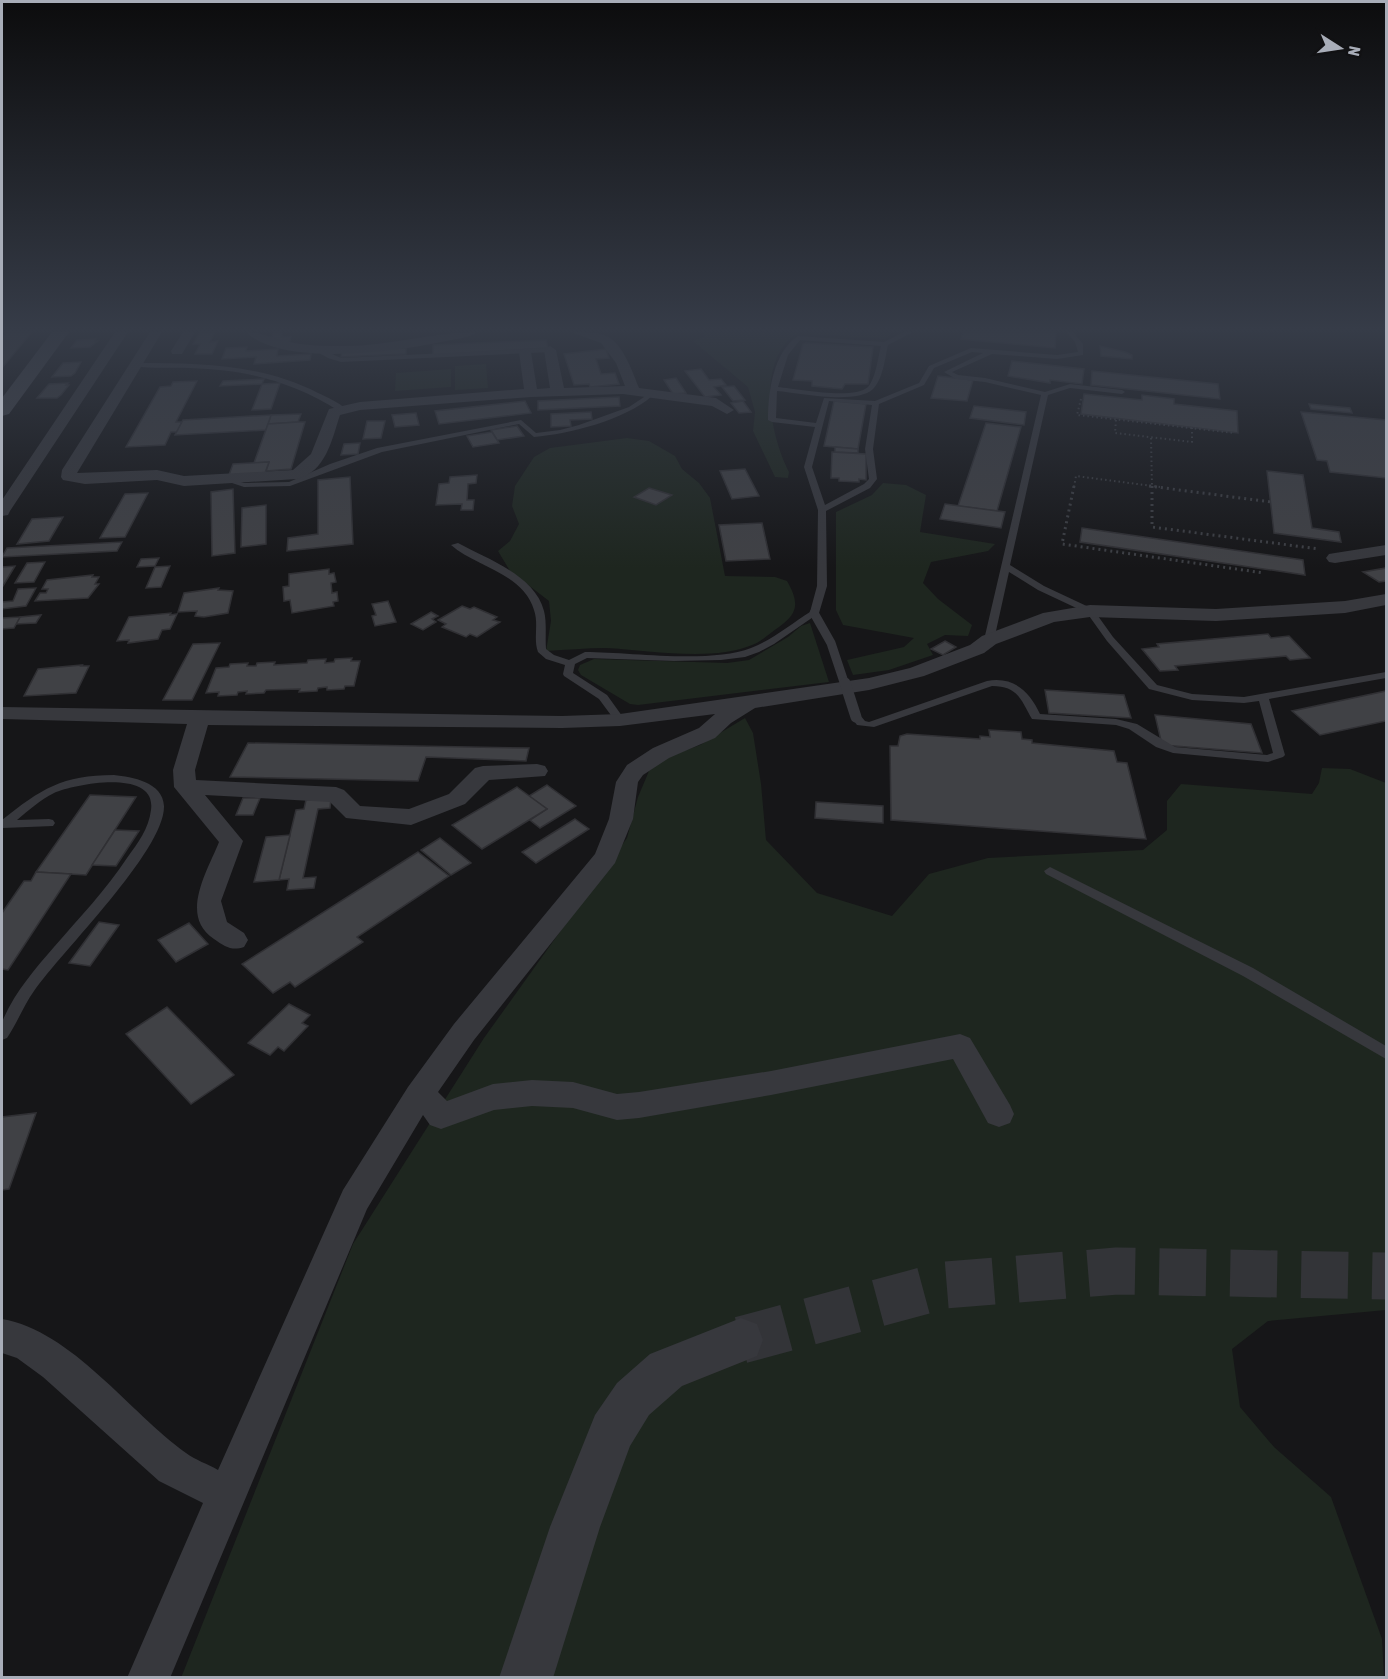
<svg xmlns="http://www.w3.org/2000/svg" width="1388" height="1679" viewBox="0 0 1388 1679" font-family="'Asap Condensed',sans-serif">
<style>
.green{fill:#1e261f}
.building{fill:#404145;stroke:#303034;stroke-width:1.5}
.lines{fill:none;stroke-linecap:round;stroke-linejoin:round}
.tertiary-tunnel{stroke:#333438;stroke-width:47;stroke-dasharray:47 24;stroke-linecap:butt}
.path-far1{stroke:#3d3f44;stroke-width:2;stroke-dasharray:1.5 3;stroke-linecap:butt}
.path{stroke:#3d3f44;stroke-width:3;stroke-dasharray:2 4;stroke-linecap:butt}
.service{fill:#37383d;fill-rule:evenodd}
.minor{fill:#37383d;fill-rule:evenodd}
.tertiary{fill:#37383d;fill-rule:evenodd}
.secondary{fill:#45474d;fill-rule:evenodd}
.service-bridge-far1{stroke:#37383d;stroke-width:9}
.service-bridge{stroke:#37383d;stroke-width:11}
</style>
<rect width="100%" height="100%" fill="#161618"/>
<!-- green -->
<g class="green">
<path d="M702 332H893L885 339 798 333C755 360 770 435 789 472L788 478 775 477 753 431 755 412 748 387 693 341 706 336Z"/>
<path d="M486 364 488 388 455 390V366Z"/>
<path d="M451 369V387L395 391 396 373Z"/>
<path d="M627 438 649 441 675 456 682 469 699 483 710 498 725 576 775 577 787 581C799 602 799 613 779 627 770 633 761 642 752 645 713 662 647 650 606 648 586 648 566 650 546 651L551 621 549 601 510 571 498 551 510 541 519 524 512 506 515 486 534 457 550 448Z"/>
<path d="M883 483 906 485 926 495 920 532 995 544 988 551 931 562 923 583 938 599 972 625 968 636 945 635 927 644 933 655 889 670 853 675 847 660 904 647 914 638 843 625 836 610V512L872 495Z"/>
<path d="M810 623 829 682 638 705 630 704 581 675 578 670 580 665 594 659 727 663 749 660 788 637 801 626Z"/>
<path d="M745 718 753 733 761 784 766 840 817 893 892 916 929 874 988 858 1143 850 1167 830V801L1181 784 1312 794 1319 783 1322 768 1350 769 1386 783V1310L1268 1321 1232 1349 1240 1407 1274 1447 1331 1497 1382 1639 1384 1677 181 1678 353 1244 484 1038 627 838 638 797 649 771 668 757 700 745Z"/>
</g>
<!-- building -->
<g class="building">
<path d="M6 332H32L2 368V337Z"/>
<path d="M200 332H215L210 342 218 341 212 354H195L200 344H193Z"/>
<path d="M273 332H282V337L291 336 290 341 279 342 269 337H272Z"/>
<path d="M963 332H1053L1056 333 1055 348 961 339Z"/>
<path d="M96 339 95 341H98L90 347 71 348 77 340Z"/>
<path d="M546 340 548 348 433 355V345Z"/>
<path d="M806 343 873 347 868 384H845L842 389 812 386V381L793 380 803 344Z"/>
<path d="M1100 346 1125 352 1132 355V359L1101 356Z"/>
<path d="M247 347 246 351 278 349 277 356 311 354 310 360 254 364 256 357 222 359 226 348Z"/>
<path d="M406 348V354L341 357 342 351Z"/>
<path d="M606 349 609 358 596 359 601 374 615 373 619 384 590 387 589 384 574 385 564 354Z"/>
<path d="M1012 361 1084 369 1082 384 1050 380V383L1008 376Z"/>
<path d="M81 362 75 373 71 376 52 377 63 363Z"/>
<path d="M701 369 709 380 721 379 726 385 714 387 721 395 705 397 685 371Z"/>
<path d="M1092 371 1218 384 1220 399 1091 385Z"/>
<path d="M938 376 973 380 967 401 931 398Z"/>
<path d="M676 378 686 393 673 394 664 380Z"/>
<path d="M264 379 262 384 220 386 223 381Z"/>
<path d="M197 381 176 422H182L177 432H171L165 445 126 447 160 387 171 386 173 382Z"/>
<path d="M68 383 66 385H69L61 395 57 398H37L49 384Z"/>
<path d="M280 383 271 409 252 410 262 384Z"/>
<path d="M734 386 745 400 733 401 722 387Z"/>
<path d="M1084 394 1142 400V395L1174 399V404L1237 411 1238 433 1081 414Z"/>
<path d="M619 397 620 406 538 410V401Z"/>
<path d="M525 401 531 413 439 424 435 411Z"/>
<path d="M743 401 751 412 739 413 731 403Z"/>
<path d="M834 401 866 404 858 449 824 446Z"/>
<path d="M1309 404 1350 408 1352 413 1311 409Z"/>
<path d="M974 406 1026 412 1024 425 970 418Z"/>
<path d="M591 412 592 419 570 420 571 426 551 427V414Z"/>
<path d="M1301 412 1386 420V478L1330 472 1327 461 1317 460Z"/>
<path d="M416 413 419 425 395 427 392 415Z"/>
<path d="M301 414 298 422 268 424 271 415Z"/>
<path d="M271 415 266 430 175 435 183 420Z"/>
<path d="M367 421H385L381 438 363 439Z"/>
<path d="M298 422H305L291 469 266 471 269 462 254 463 268 424Z"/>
<path d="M986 423 1021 427 997 511 958 506Z"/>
<path d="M517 426 524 436 497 440 491 430Z"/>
<path d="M492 432 499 443 473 447 467 436Z"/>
<path d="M360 443 358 454 341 455 344 444Z"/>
<path d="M835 447 858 449V453L835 452Z"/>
<path d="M832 452 866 454V480L859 479V482L839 481V478H831Z"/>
<path d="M269 462 265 473 229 475 233 464Z"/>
<path d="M745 469 759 496 732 499 720 471Z"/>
<path d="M1267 471 1303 475 1312 528 1339 532 1341 542 1274 533Z"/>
<path d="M477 475 476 483 468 484 467 500H474L473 510H461L462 504 436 505 439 484 449 483 450 477Z"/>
<path d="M350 477 353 544 287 551 288 538 318 534V480Z"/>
<path d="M649 488 672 495 656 505 634 497Z"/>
<path d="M233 489 235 553 212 556 211 492Z"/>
<path d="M148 493 125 537 100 538 125 494Z"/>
<path d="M945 504 1005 512 1001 528 940 519Z"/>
<path d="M266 505V544L241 547 242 508Z"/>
<path d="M63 517 49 541 17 544 32 519Z"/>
<path d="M762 523 770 559 726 561 719 525Z"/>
<path d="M1082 528 1303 560 1305 575 1080 542Z"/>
<path d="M122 542 117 551 2 557 7 548Z"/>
<path d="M159 558 155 566 137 567 141 559Z"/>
<path d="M45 562 34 582 15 583 27 563Z"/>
<path d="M15 566 3 586H2V567Z"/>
<path d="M170 566 161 587 146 588 155 567Z"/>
<path d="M1386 568V581L1379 582 1363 572Z"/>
<path d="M329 569V574L334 573 336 582 331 583 332 593 337 592 338 601 333 602 334 606 292 613 290 600 284 601 283 587 289 586V574Z"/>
<path d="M93 575 92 577H99L95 584H99L88 598 35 601 40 593H46L48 589H42L47 580Z"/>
<path d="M36 588 26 606 2 609V602L13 601 18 589Z"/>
<path d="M219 588 218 590 233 591 228 613 204 617 195 616 197 611 178 612 184 593Z"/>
<path d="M388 601 396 622 375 626 372 616 376 615 372 604Z"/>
<path d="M462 606 470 609 474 607 497 617 493 620 500 622 477 637 470 634 466 637 442 627 446 624 438 620Z"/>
<path d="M431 612 438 616 432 619 436 622 423 630 411 624Z"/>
<path d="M171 613 170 615 177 614 170 629 162 630 158 639 128 643 129 640 117 641 129 617Z"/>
<path d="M41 615 36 623 16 624 20 617Z"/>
<path d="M20 617 14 628 2 629V618Z"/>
<path d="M1268 634 1271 638 1289 636 1310 658 1290 660 1286 656 1175 666 1178 670 1160 671 1142 649 1159 647 1157 644Z"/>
<path d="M945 641 956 647 943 655 931 649Z"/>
<path d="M220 643 192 700H163L193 644Z"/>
<path d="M352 658 351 661H360L354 686H345L344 689 327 690V687L318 688 317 691 299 692 300 689 266 690 264 693 246 694 247 691 238 692 237 695 218 696 219 692 206 693 216 668 229 667 230 664 248 663 247 666H256L257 663 275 662 274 665 307 663 308 660 326 659 325 663 334 662 335 659Z"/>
<path d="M82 665 81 666H89L76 693 24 696 38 669Z"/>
<path d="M1045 690 1124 695 1131 718 1049 713Z"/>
<path d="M1386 691V721L1320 735 1292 711Z"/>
<path d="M1155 715 1251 724 1262 753 1162 745Z"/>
<path d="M989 730 1021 732 1022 739 1032 740V743L1114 751 1117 762 1127 763 1146 839 891 820 890 746H898L900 736 907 734 980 739V736L990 737Z"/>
<path d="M248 743 529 748 526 761 426 757 418 781 230 777Z"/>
<path d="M547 785 576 806 540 828 530 820 547 809 529 796Z"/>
<path d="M517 787 547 809 482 849 452 825Z"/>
<path d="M90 795 136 797 86 875 36 872Z"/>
<path d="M243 798H260L253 815H236Z"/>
<path d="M331 798 330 808 318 809 303 878 316 877 314 888 287 890 289 879 279 880 296 810 304 809 306 800Z"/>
<path d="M816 802 883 806V823L815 818Z"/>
<path d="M575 819 589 829 536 863 522 852Z"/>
<path d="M115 830 139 831 116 866 92 865Z"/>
<path d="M290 835 279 880 254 882 266 837Z"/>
<path d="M440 838 471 863 451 875 421 850Z"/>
<path d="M418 852 449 876 357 937 363 942 295 987 290 982 273 993 242 964Z"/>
<path d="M36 872 71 874 8 970 2 969V913L24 881H31Z"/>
<path d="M99 922 119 925 90 966 69 963Z"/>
<path d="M189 923 208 944 176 962 158 940Z"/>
<path d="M289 1004 310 1015 302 1023 308 1026 284 1051 278 1047 270 1055 248 1043Z"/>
<path d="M167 1007 234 1075 191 1104 126 1034Z"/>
<path d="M36 1113 9 1189 2 1190V1117Z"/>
</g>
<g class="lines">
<!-- tertiary-tunnel -->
<path class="tertiary-tunnel" d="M741 1340 945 1285 1117 1271 1386 1276"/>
<!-- path-far1 -->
<g class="path-far1">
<path d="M1081 399 1077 415 1234 433"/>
<path d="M1116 420 1115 433 1192 442V428"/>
<path d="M1151 438 1152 487"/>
<path d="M1074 487 1076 476 1160 487"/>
</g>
<!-- path -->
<g class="path">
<path d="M1074 486 1062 544 1264 573"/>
<path d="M1149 486 1271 502"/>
<path d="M1152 486V527L1319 549"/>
</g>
<!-- service -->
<g class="service">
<path d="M904 332H913L888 345C885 358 883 379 873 389 856 405 799 393 777 391L776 418 816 423 824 398 875 401 919 383 929 366 971 348 1057 355 1078 352 1075 342 1066 332H1073L1083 344V355L1057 359 992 354 952 372 958 375 985 378 1045 392 1070 384 1122 390 1125 392 1122 394 1070 388 1048 395 1010 565 1044 586 1093 609 1113 637 1157 685 1192 694 1244 697 1386 672V678L1269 699 1285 755 1283 757 1268 762 1173 753 1156 747 1129 729 1116 725 1032 719C1021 700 1018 686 992 686L874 727 857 725 851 717 852 715H860L865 721 869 722 987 681C1014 676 1030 692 1040 714L1116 719 1137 724 1175 747 1267 755 1273 753 1259 701 1244 703 1192 700 1149 689 1107 641 1087 613 1038 590 1009 572 994 640 989 643 986 642 984 640 1041 395 985 382 956 379 944 372 983 353 972 352 934 368 924 385 879 404 873 449 877 479 870 488 826 511 827 586 819 613 774 644 759 652 745 657 721 660 674 661 587 658 575 664 573 673 607 695 625 720 624 722H616L599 699 564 676 563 674 565 665 546 659 538 652C533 639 539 624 534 610 523 573 476 567 451 545L458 543C487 559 535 575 544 611 547 623 545 637 546 649L554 655 569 660 585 652C630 652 710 664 751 648 772 640 791 624 810 612L817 586 818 510 804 467 815 427 772 422 768 420C768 393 773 352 798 336L884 342ZM800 340 881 346C878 357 876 378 868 387 854 400 797 389 778 387L788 355ZM829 401 872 405 865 449 869 479 864 484 825 505 812 467Z"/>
<path d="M314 346 341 358 550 348 553 350 550 352 341 362 328 358 312 349 311 348Z"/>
<path d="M137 363C199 363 262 364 318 393 327 397 338 402 346 409L339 411C291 381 247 370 190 368 172 367 153 369 135 366V364Z"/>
<path d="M650 393 653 395 652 396C625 420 569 434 534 437L519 424 382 452 290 486 244 487 220 479 224 477 244 483 289 482 330 464 377 448 521 420 536 433 560 430 579 425 629 407Z"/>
<path d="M114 775C132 777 163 782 164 806 165 850 62 951 34 991 24 1005 17 1023 7 1038L2 1040C2 1034 0 1027 2 1022 14 993 35 969 54 947 79 918 106 890 127 858 138 843 149 828 151 810 157 768 75 784 54 793 40 800 29 810 17 820L49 819 53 820 55 823 53 826 3 828 2 820C41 789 62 775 114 775Z"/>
<path d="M1050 867 1253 968 1386 1046V1059L1243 976 1046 874 1044 871Z"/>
</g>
<!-- minor -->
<g class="minor">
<path d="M115 332H128L10 511 8 515 2 516V500Z"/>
<path d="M150 332H162L77 473 157 470 184 476 293 470 311 454 329 409 360 402 524 389 519 352 525 348 531 352 537 389 550 388 544 350 550 346 556 350 564 388 625 386 616 363 601 343 571 332C583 332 600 331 610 338 624 347 633 373 639 388L716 398 734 410 727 414 712 406 623 394 531 397 360 410 340 415C332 439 326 472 297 479L184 486 157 480 85 484 63 480 61 477 62 470Z"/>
<path d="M183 332H195L182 354H172L171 351Z"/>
<path d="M246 332C261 332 271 338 286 341 305 346 325 346 345 346 390 346 433 332 477 332 469 338 456 339 446 341 400 351 283 368 246 332Z"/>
<path d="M1386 545V555L1335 563 1329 562 1326 558 1329 554 1335 553Z"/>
<path d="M1386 594V605L1345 613 1216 621 1090 617 1054 622 996 644 984 653 924 676 869 690 755 708 731 723 715 738 669 758 643 775 638 782 633 819 615 863 474 1040 438 1092 447 1101 493 1084 532 1080 573 1082 617 1094 639 1092 771 1071 960 1034 970 1038 1010 1105 1014 1114 1010 1123 999 1127 988 1123 953 1059 771 1095 639 1118 617 1120 573 1108 532 1106 494 1110 441 1129 430 1125 423 1115 367 1209 170 1678H127L203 1503 159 1481 43 1377 17 1358 2 1353V1319C72 1331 129 1412 186 1453 195 1460 208 1464 218 1470L343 1190 408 1087 454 1024 595 854 609 819 616 782 627 765 653 748 699 728 715 714 620 726 562 728 208 725 195 770 196 780 336 787 344 790 360 806 409 809 449 794 475 768 483 766 537 764 545 766 548 771 545 776 489 780 465 804 411 825 346 818 330 802 205 795 243 841 221 901 227 922 244 933 248 940 244 947C232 951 225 947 214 939 179 916 207 872 219 842L174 787 173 770 187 724 2 719V707L562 716 620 714 869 678 910 668 970 645 982 636 1043 613 1090 605 1216 609 1345 601Z"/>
</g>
<!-- tertiary -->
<path class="tertiary" d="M741 1318 757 1324 763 1340 757 1356 682 1386 649 1415 630 1446 600 1527 553 1678H499L550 1527 595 1415 617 1383 650 1354Z"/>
<!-- secondary -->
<path class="secondary" d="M52 332H69L9 414 2 416V398Z"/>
<!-- service-bridge-far1 -->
<path class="service-bridge-far1" d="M814 613 831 643 845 685"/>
<!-- service-bridge -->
<path class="service-bridge" d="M845 683 856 717"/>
</g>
<!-- sky -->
<linearGradient id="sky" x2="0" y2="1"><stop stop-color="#0c0c0d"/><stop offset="0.58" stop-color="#363c48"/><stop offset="1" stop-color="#363c48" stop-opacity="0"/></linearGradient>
<rect width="1388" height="568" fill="url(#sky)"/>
<!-- border -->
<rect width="1388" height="1679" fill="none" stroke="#a8adb8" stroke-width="6"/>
<!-- north arrow -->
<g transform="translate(1340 48) rotate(102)" stroke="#111113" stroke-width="4.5" paint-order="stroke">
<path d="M0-4.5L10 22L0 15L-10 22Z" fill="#a8adb8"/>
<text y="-9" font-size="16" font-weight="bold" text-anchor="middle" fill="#a8adb8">N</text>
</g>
</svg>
